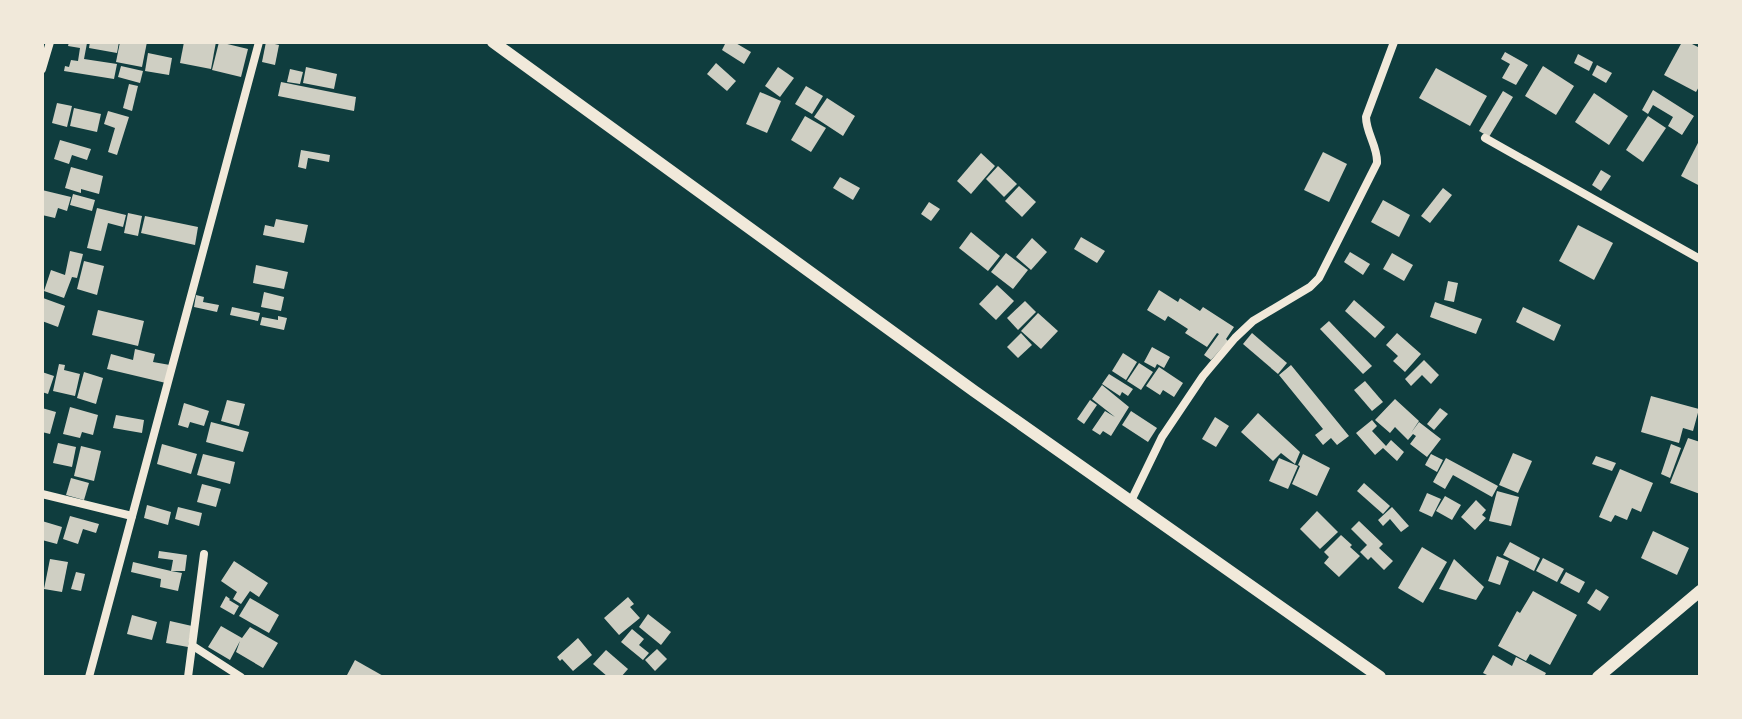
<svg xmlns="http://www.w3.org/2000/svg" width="1742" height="719" viewBox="0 0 1742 719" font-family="'Asap Condensed',sans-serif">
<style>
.building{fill:#cfcfc3}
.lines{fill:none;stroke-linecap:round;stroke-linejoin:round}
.minor{stroke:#f1e9da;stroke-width:8}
.secondary{stroke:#f1e9da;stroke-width:12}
</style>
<rect width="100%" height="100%" fill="#0f3d3e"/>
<!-- building -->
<g class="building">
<path d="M69 42 87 43 84 59 117 64 114 79 64 71 65 66 69 67 71 60 78 61 80 48 68 46Z"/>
<path d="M90 42H119L117 53 89 48Z"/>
<path d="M120 42H147L142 67 116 62Z"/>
<path d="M184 42H216L211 69 180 63Z"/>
<path d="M219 42 248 49 241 77 212 70Z"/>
<path d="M266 42 279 45 275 65 262 62Z"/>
<path d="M726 42H734L751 52 744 64 722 50Z"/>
<path d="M1682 42H1688L1700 48V85L1696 92 1664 75Z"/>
<path d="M1505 52 1528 65 1516 85 1502 78 1510 64 1501 59Z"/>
<path d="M148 53 172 58 169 75 145 71Z"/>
<path d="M1578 54 1593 62 1589 71 1574 63Z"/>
<path d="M716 63 736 81 727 91 707 74Z"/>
<path d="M1597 65 1612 73 1606 83 1592 75Z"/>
<path d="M121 66 143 71 140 83 118 77Z"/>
<path d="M1543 66 1574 86 1556 115 1525 96Z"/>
<path d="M306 67 337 74 334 89 303 83Z"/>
<path d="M778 67 794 78 780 97 765 86Z"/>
<path d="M1436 68 1487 96 1470 126 1419 98Z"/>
<path d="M290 69 303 72 300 84 287 82Z"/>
<path d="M281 82 356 97 354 111 278 96Z"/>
<path d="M129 84 138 86 132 111 123 108Z"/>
<path d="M806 86 823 96 812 114 795 104Z"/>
<path d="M1653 90 1694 116 1682 135 1668 126 1673 117 1653 105 1648 114 1642 110Z"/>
<path d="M1503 91 1513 97 1489 137 1479 131Z"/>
<path d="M760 92 781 101 767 133 746 124Z"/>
<path d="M1594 93 1628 116 1609 145 1575 122Z"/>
<path d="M827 98 855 116 843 136 814 117Z"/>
<path d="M57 103 72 106 67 127 52 123Z"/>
<path d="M74 108 101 114 97 132 70 126Z"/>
<path d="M108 111 129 117 117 155 108 152 115 128 104 124Z"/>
<path d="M805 116 826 128 811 152 791 140Z"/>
<path d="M1648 116 1666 128 1643 162 1626 150Z"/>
<path d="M1700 139V186L1681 176Z"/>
<path d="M60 140 91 149 87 160 72 155 69 164 54 159Z"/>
<path d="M301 150 330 155 329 162 308 158 306 169 298 167Z"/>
<path d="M1323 152 1347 164 1329 202 1304 190Z"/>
<path d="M981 153 995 166 971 194 957 181Z"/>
<path d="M998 166 1017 184 1004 197 986 179Z"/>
<path d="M71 167 103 176 99 194 81 189V193L65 188Z"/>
<path d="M1601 170 1611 176 1601 191 1592 185Z"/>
<path d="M840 177 860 188 853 200 833 188Z"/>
<path d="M1019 186 1036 202 1022 217 1005 201Z"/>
<path d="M1443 188 1452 195 1430 223 1421 216Z"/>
<path d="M42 190 71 197 67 211 58 208 55 218 42 215Z"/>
<path d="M73 194 95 200 92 211 70 205Z"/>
<path d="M1383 200 1410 215 1399 237 1371 222Z"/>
<path d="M929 202 940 209 931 221 921 214Z"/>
<path d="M97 208 126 215 123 227 108 223 101 251 87 248Z"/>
<path d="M128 213 142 216 138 236 124 233Z"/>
<path d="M145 216 198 227 195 245 141 233Z"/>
<path d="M276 219 308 225 304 243 263 235 265 225 274 227Z"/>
<path d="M1578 225 1613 243 1594 280 1559 261Z"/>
<path d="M971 232 1000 256 988 271 959 248Z"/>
<path d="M1081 237 1105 251 1097 263 1074 249Z"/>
<path d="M1032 238 1047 252 1031 270 1016 257Z"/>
<path d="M70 251 83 254 77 278 72 277 64 298 44 291 51 270 65 275Z"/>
<path d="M1350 252 1370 264 1363 275 1344 262Z"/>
<path d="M1006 253 1028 270 1013 289 991 272Z"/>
<path d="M1392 253 1413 265 1404 281 1383 269Z"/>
<path d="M84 261 104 266 97 295 77 289Z"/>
<path d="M256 265 288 272 284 289 253 283Z"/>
<path d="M1448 281 1458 283 1454 302 1444 300Z"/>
<path d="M997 285 1014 301 996 320 979 304Z"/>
<path d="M1159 290 1178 302 1180 298 1200 311 1203 307 1234 327 1226 339 1228 341 1211 360 1204 355 1219 334 1217 333 1207 347 1185 333 1188 329 1168 316 1165 321 1147 310Z"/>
<path d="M264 292 284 297 281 311 261 307Z"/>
<path d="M196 295 204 297 203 302 219 305 217 312 194 307Z"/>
<path d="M43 298 65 306 58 327 42 321Z"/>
<path d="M1354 300 1385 327 1375 338 1345 311Z"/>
<path d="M1025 301 1036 312 1018 330 1007 318Z"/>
<path d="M1435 302 1482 319 1476 334 1430 317Z"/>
<path d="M232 307 260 313 258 321 230 315Z"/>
<path d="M1523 307 1561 325 1554 341 1516 322Z"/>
<path d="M98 310 144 321 138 346 92 335Z"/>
<path d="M1038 313 1058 331 1041 349 1021 331Z"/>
<path d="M278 316 287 318 284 330 260 325 262 317 278 320Z"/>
<path d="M1329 321 1372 366 1363 374 1320 329Z"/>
<path d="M1021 333 1032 345 1018 358 1007 347Z"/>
<path d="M1252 333 1287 363 1278 374 1243 344Z"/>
<path d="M1397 333 1421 354 1405 372 1393 361 1398 356 1386 345Z"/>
<path d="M1152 347 1170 357 1164 368 1157 364 1155 368 1144 362Z"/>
<path d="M135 349 155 354 153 362 170 365 166 383 107 369 111 354 133 360Z"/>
<path d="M1123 353 1137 362 1126 380 1112 371Z"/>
<path d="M1424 360 1439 375 1431 384 1422 375 1411 386 1405 379Z"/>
<path d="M1139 363 1153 372 1141 390 1127 381Z"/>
<path d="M59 364 65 365 64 370 80 374 75 396 53 391Z"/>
<path d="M1291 365 1349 436 1337 445 1331 438 1323 445 1315 435 1323 429 1279 375Z"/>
<path d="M1159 367 1183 383 1174 397 1163 390 1160 395 1146 386Z"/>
<path d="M42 372 54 376 48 394 42 392Z"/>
<path d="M84 372 103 378 96 404 77 398Z"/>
<path d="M1109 374 1133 389 1128 396 1122 392 1120 396 1102 384Z"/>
<path d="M1365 381 1383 402 1372 411 1354 390Z"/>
<path d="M1102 385 1129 407 1111 436 1103 431 1100 435 1092 430 1105 411 1115 417 1092 399Z"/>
<path d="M1651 396 1699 409 1693 431 1683 428 1679 443 1641 432Z"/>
<path d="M1395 399 1419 421 1411 433 1419 422 1441 439 1427 457 1410 444 1416 436 1413 434 1408 440 1395 427 1390 433 1375 420Z"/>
<path d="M227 400 245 404 239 426 221 421Z"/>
<path d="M1090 400 1097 405 1084 424 1077 419Z"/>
<path d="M184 403 209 411 204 426 190 422 188 428 178 425Z"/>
<path d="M70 407 98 415 93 435 82 432 80 438 63 434Z"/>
<path d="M42 408 56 412 50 434 42 432Z"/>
<path d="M1440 408 1448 414 1434 430 1427 424Z"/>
<path d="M1131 411 1157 428 1148 442 1122 425Z"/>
<path d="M1258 413 1300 452 1295 464 1281 453 1273 461 1241 432Z"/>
<path d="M116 415 144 420 142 433 113 428Z"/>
<path d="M1215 417 1229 426 1216 447 1202 439Z"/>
<path d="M1372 420 1377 426 1372 431 1386 446 1391 440 1404 452 1397 461 1383 448 1375 455 1356 433Z"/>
<path d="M211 422 249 432 243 452 206 442Z"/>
<path d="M1688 438 1700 442V494L1670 483Z"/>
<path d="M58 443 76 447 72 467 53 463Z"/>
<path d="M162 444 197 454 191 474 157 464Z"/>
<path d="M1671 444 1681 448 1670 478 1661 474Z"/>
<path d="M81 446 101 451 94 481 74 476Z"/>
<path d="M1513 453 1532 461 1518 493 1499 485Z"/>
<path d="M203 454 235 462 230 484 197 475Z"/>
<path d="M1303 454 1330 468 1317 496 1292 484 1300 466 1298 465Z"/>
<path d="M1431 454 1443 460 1437 472 1425 465Z"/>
<path d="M1596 456 1616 463 1612 471 1592 464Z"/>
<path d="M1279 458 1298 466 1288 489 1269 481Z"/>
<path d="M1446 458 1498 486 1492 497 1453 475 1445 489 1433 482Z"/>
<path d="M1620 469 1653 483 1641 512 1632 508 1627 520 1615 515 1611 522 1599 517Z"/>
<path d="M71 478 89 483 84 500 66 495Z"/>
<path d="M1364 483 1390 506 1383 514 1357 491Z"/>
<path d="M202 484 221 489 216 507 197 502Z"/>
<path d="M1497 491 1519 497 1511 526 1489 521Z"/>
<path d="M1427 493 1441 499 1432 517 1419 511Z"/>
<path d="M1445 496 1461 505 1452 520 1436 511Z"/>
<path d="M1476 500 1486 510 1482 515 1486 518 1475 530 1461 517Z"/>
<path d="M147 505 171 512 168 525 144 518Z"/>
<path d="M178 507 202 513 199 526 175 519Z"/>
<path d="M1392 507 1409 526 1401 532 1390 519 1383 526 1378 520Z"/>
<path d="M1317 511 1338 532 1320 549 1300 529Z"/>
<path d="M70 516 99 524 96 533 83 529 78 544 63 539Z"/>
<path d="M42 521 62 527 57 544 42 540Z"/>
<path d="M1359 521 1383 544 1379 548 1393 561 1384 570 1371 557 1368 560 1360 552 1367 545 1351 529Z"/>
<path d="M1653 531 1689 548 1677 575 1641 558Z"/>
<path d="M1341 535 1352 545 1350 547 1360 556 1339 577 1324 563 1329 557 1324 552Z"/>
<path d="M1510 542 1540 558 1534 571 1503 555Z"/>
<path d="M1422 547 1447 562 1423 603 1398 588Z"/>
<path d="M159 551 187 555 185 571H171L182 573 178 591 160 587 161 579 131 572 133 562 171 571 173 560 158 558Z"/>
<path d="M1497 556 1509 561 1500 585 1488 581Z"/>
<path d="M1543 558 1564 569 1557 582 1536 571Z"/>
<path d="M50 559 68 562 62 592 44 589Z"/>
<path d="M1454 559 1484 587 1476 600 1439 589Z"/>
<path d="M234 561 268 583 259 597 250 591 241 604 233 599 237 592 221 581Z"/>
<path d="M76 572 85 574 81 591 71 589Z"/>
<path d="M1566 572 1585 582 1579 593 1560 583Z"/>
<path d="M1596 589 1609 597 1600 611 1587 603Z"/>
<path d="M1533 591 1577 615 1550 665 1530 654 1526 661 1498 646 1517 611 1520 613Z"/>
<path d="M226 596 230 599 229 600 239 606 234 615 220 607Z"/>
<path d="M628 597 634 604 630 607 640 618 619 635 604 618Z"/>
<path d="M250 598 279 615 269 633 239 616Z"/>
<path d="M648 614 671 632 661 645 639 627Z"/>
<path d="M132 615 157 622 152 640 127 634Z"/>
<path d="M170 621 192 626 188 647 166 643Z"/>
<path d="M221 626 242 638 250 627 278 643 263 668 236 652 240 641 230 660 208 647Z"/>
<path d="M632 629 644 639 639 645 649 653 643 660 621 642Z"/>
<path d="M578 638 592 655 573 671 562 659 560 661 557 657Z"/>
<path d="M657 649 667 659 655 671 645 660Z"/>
<path d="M606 650 628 669 621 677H608L593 664Z"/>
<path d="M1493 655 1512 666 1516 657 1546 673 1544 677H1491L1483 673Z"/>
<path d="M355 660 385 677H350L347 675Z"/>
</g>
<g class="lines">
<!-- minor -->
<g class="minor">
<path d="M42 69 50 42"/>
<path d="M1485 138 1700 259"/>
<path d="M42 494 132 516"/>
<path d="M1131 501 1162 437 1203 376 1235 338 1253 321 1310 287 1319 278 1377 163C1378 147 1366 133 1366 117L1394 42"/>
<path d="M193 646 241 677"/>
<path d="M89 677 259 42"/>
<path d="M188 677 204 554"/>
</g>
<!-- secondary -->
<g class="secondary">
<path d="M493 42 974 391 1380 677"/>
<path d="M1598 677 1700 591"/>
</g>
</g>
<!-- border -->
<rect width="1742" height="719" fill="none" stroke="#f1e9da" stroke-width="88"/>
</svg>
